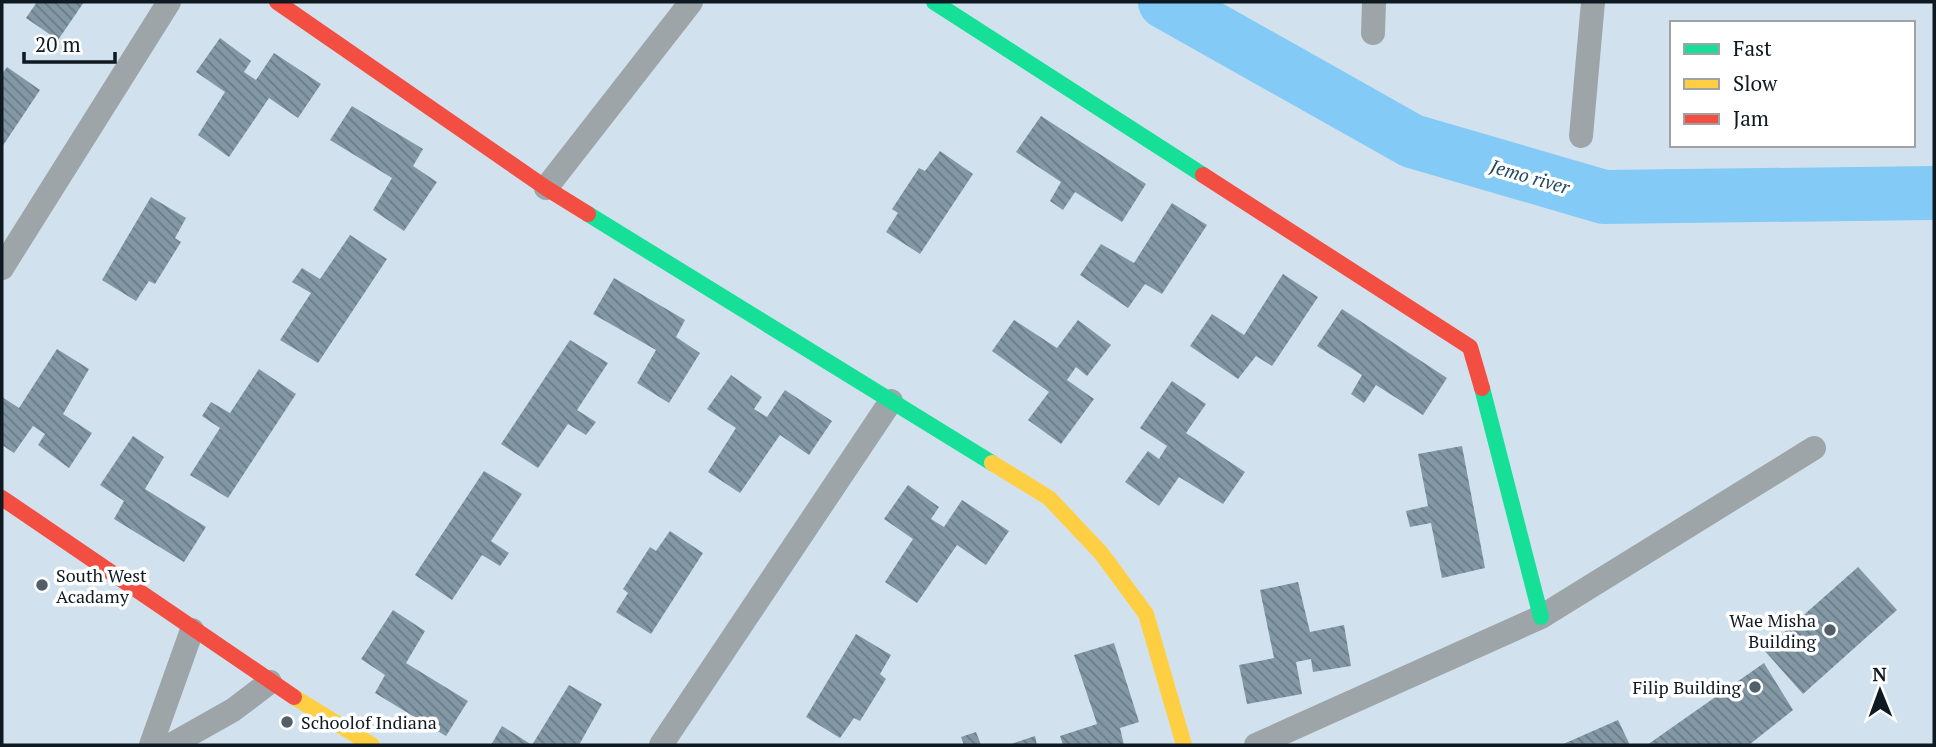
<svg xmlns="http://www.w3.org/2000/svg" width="1936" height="747" viewBox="0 0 1936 747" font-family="'PT Serif',serif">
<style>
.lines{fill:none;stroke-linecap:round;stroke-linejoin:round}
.river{stroke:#83cbf6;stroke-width:54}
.building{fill:url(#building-back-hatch)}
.street{stroke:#9ea5a9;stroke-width:24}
.fast{stroke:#16e098;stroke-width:16}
.slow{stroke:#ffcf43;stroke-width:16}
.jam{stroke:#f24e42;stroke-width:16}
.poi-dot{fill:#525f69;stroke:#fff;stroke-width:2.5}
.labels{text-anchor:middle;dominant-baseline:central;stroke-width:7;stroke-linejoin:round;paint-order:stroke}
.poi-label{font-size:18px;fill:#0e1921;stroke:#fff;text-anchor:start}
.water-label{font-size:19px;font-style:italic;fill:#234b63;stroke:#fff}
</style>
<defs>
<pattern id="building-back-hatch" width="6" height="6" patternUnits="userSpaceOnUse" patternTransform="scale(1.75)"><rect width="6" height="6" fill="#8298a5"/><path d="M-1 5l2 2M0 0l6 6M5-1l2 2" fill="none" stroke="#697b86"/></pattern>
</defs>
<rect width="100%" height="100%" fill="#d1e2ee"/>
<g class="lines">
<!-- river -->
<path class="river" d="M1165 2 1412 141 1604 197 1934 193"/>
</g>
<!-- building -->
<g class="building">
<path d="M37 2H84L58 40 26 18Z"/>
<path d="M220 38 251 61 244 72 256 80 274 53 321 84 298 118 269 98 229 157 198 135 225 92 196 72Z"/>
<path d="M7 67 40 90 2 147V74Z"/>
<path d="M352 106 423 149 413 166 437 182 404 231 373 210 392 178 330 140Z"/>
<path d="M1041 116 1146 184 1122 222 1075 192 1063 210 1050 201 1061 182 1016 152Z"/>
<path d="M940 151 973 174 920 254 886 232 898 213 892 209 919 168 925 171Z"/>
<path d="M151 197 186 218 175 238 181 242 155 284 149 281 136 301 102 280Z"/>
<path d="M1172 203 1207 225 1162 294 1145 284 1128 308 1080 275 1101 244 1134 263Z"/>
<path d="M350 235 387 259 318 363 280 340 311 293 292 282 302 268 320 279Z"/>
<path d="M1283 274 1318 297 1272 366 1256 356 1238 379 1190 346 1212 314 1244 335Z"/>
<path d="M614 278 685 320 676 337 700 353 669 403 637 383 656 350 593 314Z"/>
<path d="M1342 309 1447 378 1423 415 1376 385 1364 403 1351 394 1362 375 1317 346Z"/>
<path d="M1014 320 1057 348 1078 320 1111 345 1087 376 1076 367 1067 380 1094 399 1061 444 1028 420 1049 392 992 351Z"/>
<path d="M570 340 608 363 577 410 596 422 586 435 568 424 538 468 501 444Z"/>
<path d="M57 349 89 369 63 414 92 433 69 468 38 445 45 434 33 426 14 453 2 445V397L19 408Z"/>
<path d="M259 369 296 394 228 498 190 475 220 428 202 416 211 402 230 413Z"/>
<path d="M731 375 762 397 754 409 767 417 785 390 832 421 809 455 780 435 740 493 708 472 736 428 707 409Z"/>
<path d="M1172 381 1206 404 1186 433 1245 472 1223 504 1179 477 1159 506 1125 482 1148 451 1159 459 1167 446 1140 428Z"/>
<path d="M133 436 164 457 145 489 206 527 184 562 114 519 124 501 100 485Z"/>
<path d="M1462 446 1485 568 1442 578 1431 523 1410 527 1406 511 1428 506 1418 454Z"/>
<path d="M484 471 522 494 491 541 509 553 500 566 482 555 452 600 415 575Z"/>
<path d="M908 485 939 507 931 519 944 527 962 500 1009 531 986 565 957 545 917 603 885 582 913 539 884 519Z"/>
<path d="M670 531 703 553 651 634 616 612 628 593 623 589 650 547 656 551Z"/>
<path d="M1858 567 1897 610 1803 694 1764 650Z"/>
<path d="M1298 582 1310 632 1344 625 1351 666 1313 672 1311 659 1296 662 1302 694 1247 704 1239 665 1274 658 1260 590Z"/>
<path d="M393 610 425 631 406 663 468 701 446 736 375 693 385 675 361 659Z"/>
<path d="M856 634 891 655 880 674 886 679 860 721 854 718 840 738 806 717Z"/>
<path d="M1114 643 1139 722 1120 728 1124 745H1063L1060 736 1097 724 1074 655Z"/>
<path d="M1764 663 1793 710 1749 745H1647Z"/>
<path d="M569 685 602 704 579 745H491L502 726 532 745Z"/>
<path d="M1618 720 1630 745H1561Z"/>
<path d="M976 732 981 745H964L961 737Z"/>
<path d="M1035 736 1037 745H1008Z"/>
</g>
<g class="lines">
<!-- street -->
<g class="street">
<path d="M1373 33 1374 2"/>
<path d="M1581 136 1593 2"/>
<path d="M546 188 691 2"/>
<path d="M2 268 169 2"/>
<path d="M151 745 192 630"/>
<path d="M171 745 233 710 270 682"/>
<path d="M661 745 891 401"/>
<path d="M1256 745 1541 617 1814 448"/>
</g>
<!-- fast -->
<g class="fast">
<path d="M934 2 1203 175"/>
<path d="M588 214 992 463"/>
<path d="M1482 388 1541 617"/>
</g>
<!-- slow -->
<g class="slow">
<path d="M992 463 1049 498 1101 553 1146 614 1184 745"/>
<path d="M294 697 372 745"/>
</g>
<!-- jam -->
<g class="jam">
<path d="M277 2 546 188 588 214"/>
<path d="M1203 175 1470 347 1482 388"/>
<path d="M2 498 294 697"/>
</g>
</g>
<!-- markers -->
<g class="poi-dot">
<circle cx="42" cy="585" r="7"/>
<circle cx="1830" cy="630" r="7"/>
<circle cx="1755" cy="687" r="7"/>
<circle cx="287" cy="722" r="7"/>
</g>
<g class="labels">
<!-- poi labels -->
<g class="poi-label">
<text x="56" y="575">South West<tspan x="56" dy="21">Acadamy</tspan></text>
<text x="1816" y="620" text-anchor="end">Wae Misha<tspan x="1816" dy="21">Building</tspan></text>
<text x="1741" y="687" text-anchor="end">Filip Building</text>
<text x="301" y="722">Schoolof Indiana</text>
</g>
<!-- water labels -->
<g class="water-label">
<text transform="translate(1530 176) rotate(16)">Jemo river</text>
</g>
</g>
<!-- border -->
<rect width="1936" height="747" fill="none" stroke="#0e1921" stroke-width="7"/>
<!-- legend -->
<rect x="1670" y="21" width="245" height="126" fill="#ffffff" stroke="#9fa3a6" stroke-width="2"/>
<rect x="1684" y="44" width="35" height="10" fill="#16e098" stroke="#9fa3a6" stroke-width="2"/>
<text x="1733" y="56" font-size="21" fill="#0e1921">Fast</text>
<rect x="1684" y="79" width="35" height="10" fill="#ffcf43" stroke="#9fa3a6" stroke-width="2"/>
<text x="1733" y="91" font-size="21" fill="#0e1921">Slow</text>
<rect x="1684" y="114" width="35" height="10" fill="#f24e42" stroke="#9fa3a6" stroke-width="2"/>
<text x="1733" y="126" font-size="21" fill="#0e1921">Jam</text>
<!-- north arrow -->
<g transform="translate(1880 691) rotate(359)" stroke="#ffffff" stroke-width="5" paint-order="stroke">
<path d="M0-5L12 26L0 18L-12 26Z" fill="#0e1921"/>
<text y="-10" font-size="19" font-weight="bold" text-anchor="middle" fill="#0e1921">N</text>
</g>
<!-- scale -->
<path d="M24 52v10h91v-10" fill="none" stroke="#0e1921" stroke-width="3.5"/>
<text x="35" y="52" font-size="21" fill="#0e1921" stroke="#ffffff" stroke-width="5" paint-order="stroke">20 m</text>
</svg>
